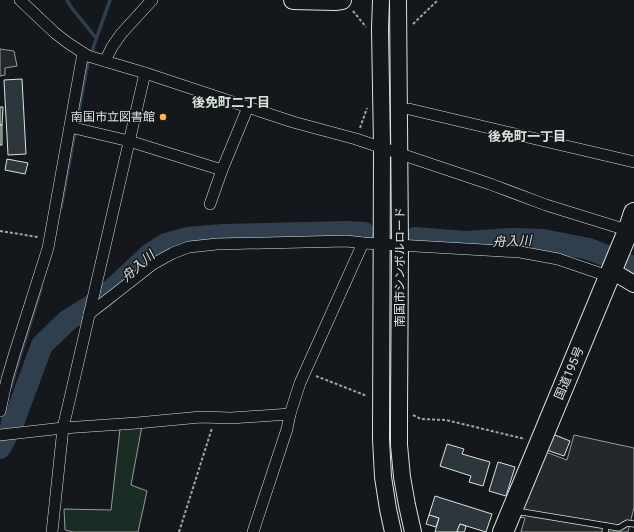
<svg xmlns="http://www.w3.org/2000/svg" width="634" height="532" viewBox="0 0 634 532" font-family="Roboto,'Noto Sans JP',sans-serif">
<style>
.green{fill:#1a2d24;stroke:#939e99}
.parking{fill:#24282b;stroke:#939e99}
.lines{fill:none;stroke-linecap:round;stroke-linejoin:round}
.stream{stroke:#2f3f4d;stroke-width:3.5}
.river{stroke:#2f3f4d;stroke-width:22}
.building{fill:#2c363c;stroke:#d8e6dc}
.lane-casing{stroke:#d8e6dc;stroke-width:7}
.street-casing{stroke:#d8e6dc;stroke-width:12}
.secondary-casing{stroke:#d8e6dc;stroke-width:18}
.primary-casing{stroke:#d8e6dc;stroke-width:20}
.highway-casing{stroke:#d8e6dc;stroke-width:22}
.path{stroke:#9da8a2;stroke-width:2;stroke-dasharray:3 2;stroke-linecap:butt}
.lane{stroke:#14181c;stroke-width:5.5}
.street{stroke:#14181c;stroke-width:11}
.secondary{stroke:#14181c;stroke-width:16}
.primary{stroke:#14181c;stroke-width:18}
.highway{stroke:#14181c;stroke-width:20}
.poi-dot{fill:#ffb74d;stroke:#14181c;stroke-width:1.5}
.labels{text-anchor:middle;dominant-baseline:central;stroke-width:3;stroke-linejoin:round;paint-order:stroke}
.poi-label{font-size:12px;fill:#d8e6dc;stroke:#14181c;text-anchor:end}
.street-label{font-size:12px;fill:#d8e6dc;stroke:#14181c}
.neighbourhood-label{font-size:13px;font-weight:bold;fill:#d8e6dc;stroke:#14181c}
.water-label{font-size:13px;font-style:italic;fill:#d8e6dc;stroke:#14181c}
</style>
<rect width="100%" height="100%" fill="#14181c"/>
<!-- green -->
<path class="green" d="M142 426 131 485 147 491 138 532H73L65 530 64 509 111 510 120 429Z"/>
<!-- parking -->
<g class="parking">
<path d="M0 49 14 51 17 66 5 68V75L0 76Z"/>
<path d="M574 435 634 448V507L628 532H521L525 518 515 516 543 451 567 460Z"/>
</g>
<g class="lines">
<!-- stream -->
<g class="stream">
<path d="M67 0 71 7 96 38"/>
<path d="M92 51 110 0"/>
<path d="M61 208 88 62"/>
<path d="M11 387C20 353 32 321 41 288"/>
<path d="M1 431 5 410"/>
</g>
<!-- river -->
<g class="river">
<path d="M415 238 466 242 511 239 543 240 589 249 607 256"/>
<path d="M625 263 634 268"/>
<path d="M0 448 12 426 42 345 68 320 102 299 150 254 166 244 187 238 223 235 347 232 364 233"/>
</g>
</g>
<!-- building -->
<g class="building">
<path d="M22 79 26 154 8 155 4 80Z"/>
<path d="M0 107H3L2 125H0Z"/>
<rect x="0" y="125" width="2" height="20"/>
<path d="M7 159 28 163 25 174 5 170Z"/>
<path d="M550 433 570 441 564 456 544 449Z"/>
<path d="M447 444 464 449 462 454 490 462 483 486 469 482 471 476 440 466Z"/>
<path d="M498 462 515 467 506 496 489 491Z"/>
<path d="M435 496 492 514 486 532 460 524 457 532H435L439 518 429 515Z"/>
<path d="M429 515 439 518 436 527 426 524Z"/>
<path d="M460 524 466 526 465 530 464 532H459L457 531Z"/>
</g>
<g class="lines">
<!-- lane casing -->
<g class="lane-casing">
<g id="lane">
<path d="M516 511 619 528 627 523 634 524"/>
<path d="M605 532 606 526"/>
</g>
</g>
<!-- street casing -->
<g class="street-casing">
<g id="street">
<path d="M20 0 55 33 68 43 88 56 145 73 293 122 356 139 490 184 546 205 633 232"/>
<path d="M105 61 112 47 121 34 152 0"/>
<path d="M409 109 634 162"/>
<path d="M70 127 129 141 222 170"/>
<path d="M210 204 222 170 248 107"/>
<path d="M89 314 153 264 173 253 189 247 217 244 347 241 363 243 520 252 558 259 602 274 612 271"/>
<path d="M0 411 7 379 15 352 48 248 83 53"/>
<path d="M0 435 63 428 137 423 201 417 231 418 290 414"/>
<path d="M52 532 63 428 145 73"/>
<path d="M253 532 287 429 290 414 300 383 363 243"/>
</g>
</g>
<!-- secondary casing -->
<g class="secondary-casing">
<g id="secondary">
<path d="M381 0 380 29 382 147 381 439 383 477 388 509 393 532"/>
<path d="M398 0 400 245 399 413V445L402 477 407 505 413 532"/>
<path d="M612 271 634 284"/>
</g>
</g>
<!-- primary casing -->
<g class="primary-casing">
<path id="primary" d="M293 0 335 1 342 0"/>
</g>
<!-- highway casing -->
<g class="highway-casing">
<path id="highway" d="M503 532 628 231 634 213"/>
</g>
<!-- path -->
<g class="path">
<path d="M353 11 366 27"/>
<path d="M413 24 438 0"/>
<path d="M360 128 367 108"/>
<path d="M0 231 38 237"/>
<path d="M316 376 367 396"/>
<path d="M413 415 421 419 446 420 525 439"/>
<path d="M179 532 212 428"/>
</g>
<!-- lane -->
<use href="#lane" class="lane"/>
<!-- street -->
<use href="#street" class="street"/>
<!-- secondary -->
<use href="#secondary" class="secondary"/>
<!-- primary -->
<use href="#primary" class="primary"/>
<!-- highway -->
<use href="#highway" class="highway"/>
</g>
<!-- markers -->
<circle class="poi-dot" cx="163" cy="117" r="4"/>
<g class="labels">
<!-- poi labels -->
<g class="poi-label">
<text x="155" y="117">南国市立図書館</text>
</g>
<!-- street labels -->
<g class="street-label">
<text transform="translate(400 267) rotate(-90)">南国市シンボルロード</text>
<text transform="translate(569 373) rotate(-67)">国道195号</text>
</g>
<!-- neighbourhood labels -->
<g class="neighbourhood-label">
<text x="231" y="102">後免町二丁目</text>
<text x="527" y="136">後免町一丁目</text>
</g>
<!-- water labels -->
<g class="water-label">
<text transform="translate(512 241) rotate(-2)">舟入川</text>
<text transform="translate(138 266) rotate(-41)">舟入川</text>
</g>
</g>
</svg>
